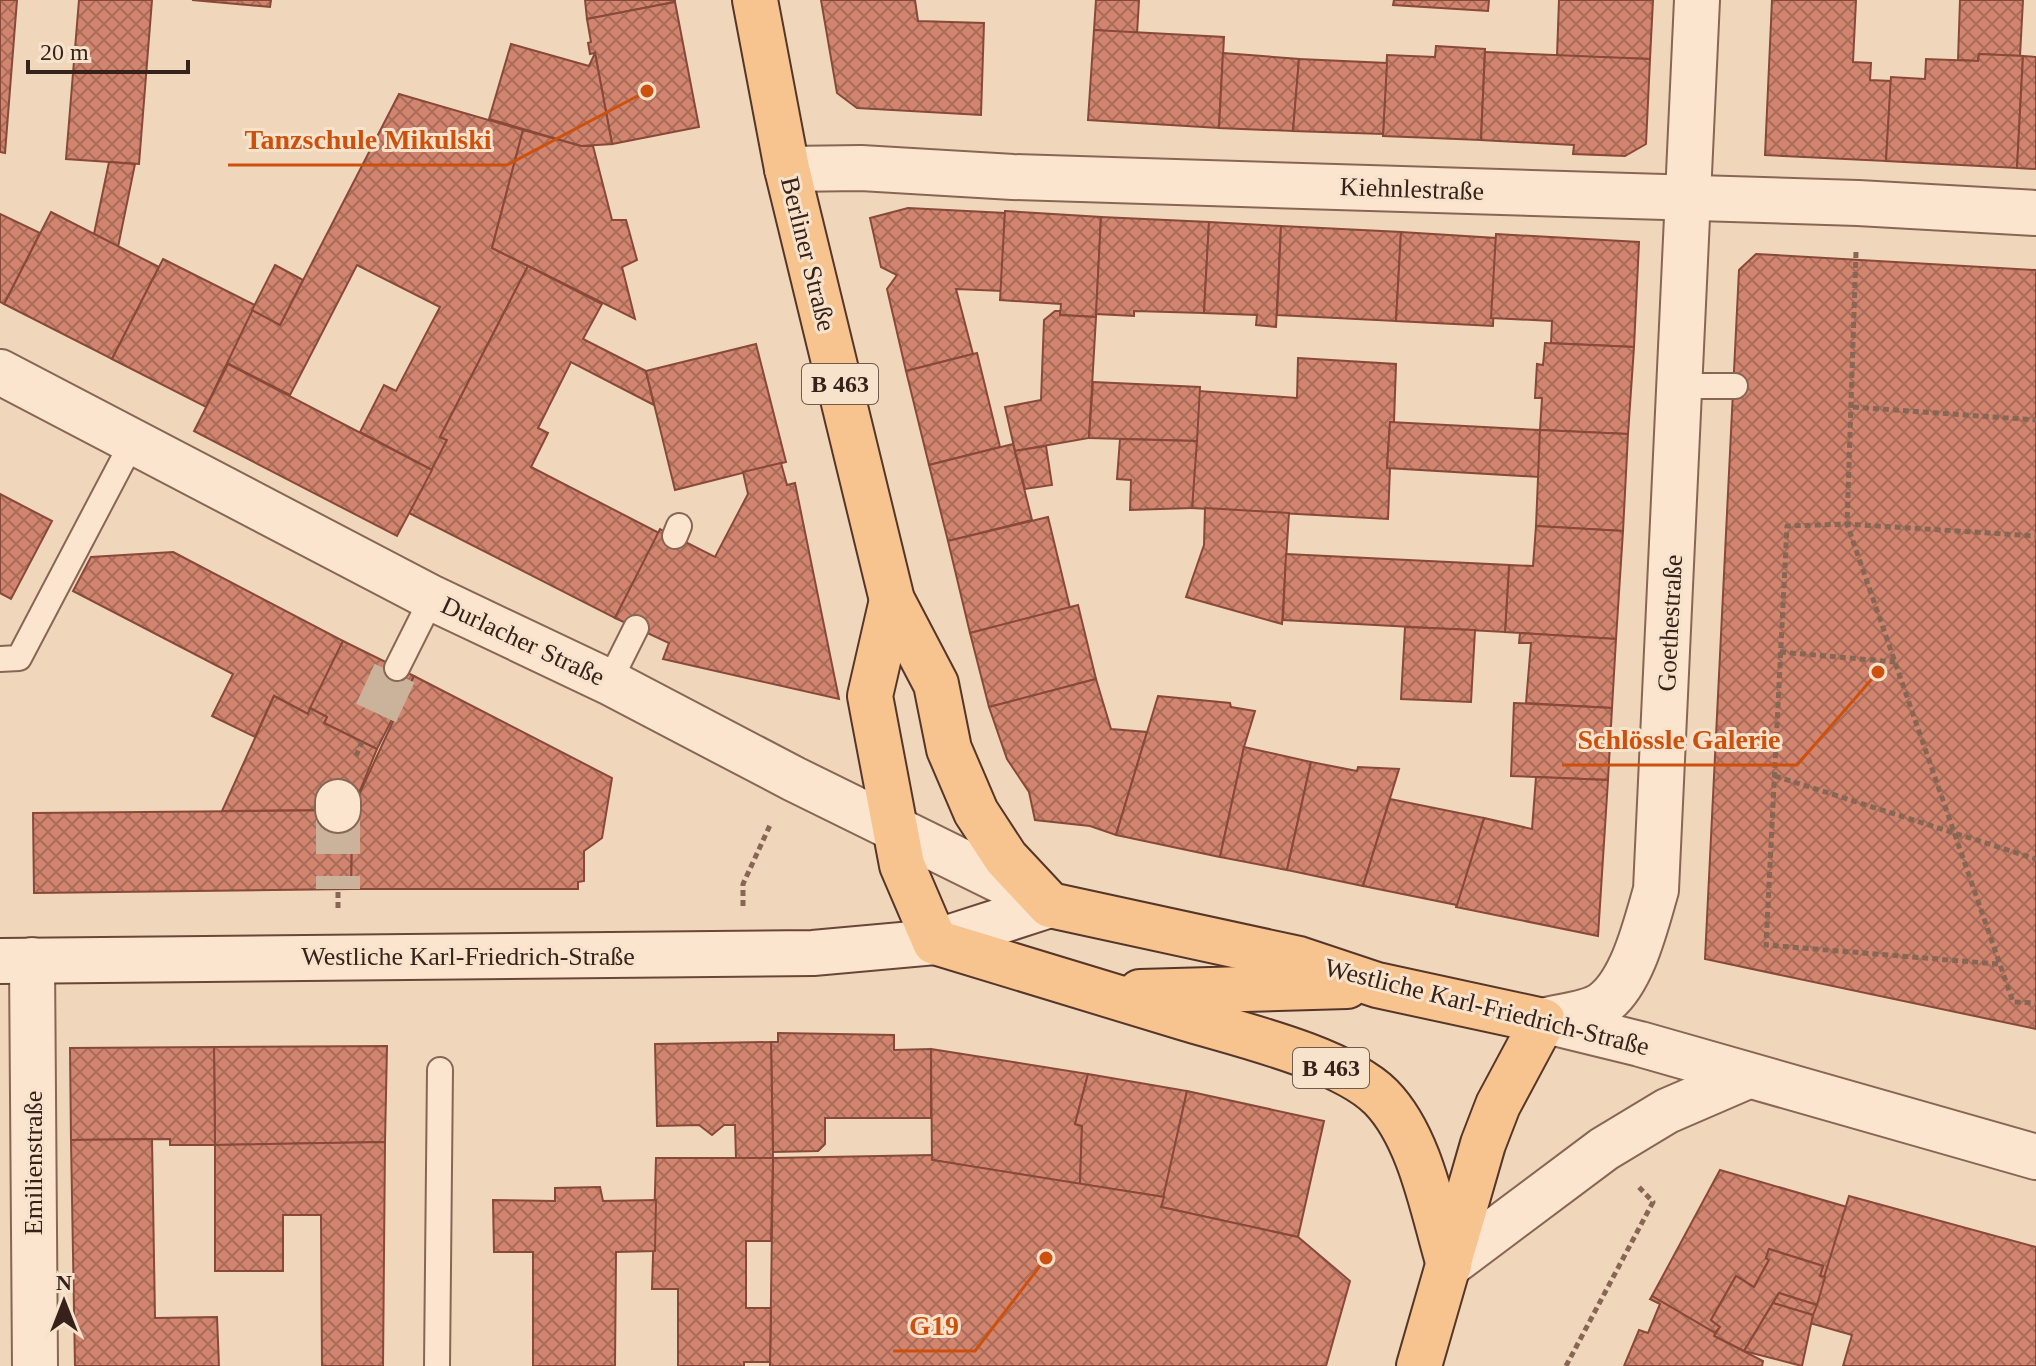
<svg xmlns="http://www.w3.org/2000/svg" width="2036" height="1366" viewBox="0 0 2036 1366" font-family="'Times New Roman',serif">
<style>
.building{fill:url(#building-cross-hatch);stroke:#884939;stroke-width:2}
.lines{fill:none;stroke-linecap:round;stroke-linejoin:round}
.street-tunnel{stroke:#cbb29b;stroke-width:44;stroke-dasharray:44 22;stroke-linecap:butt}
.lane-casing{stroke:#886654;stroke-width:28}
.street-casing{stroke:#886654;stroke-width:48}
.secondary-casing{stroke:#694738;stroke-width:48}
.primary-casing{stroke:#553629;stroke-width:48}
.path{stroke:#886654;stroke-width:5;stroke-dasharray:6 4;stroke-linecap:butt}
.lane{stroke:#fbe5cf;stroke-width:24}
.street{stroke:#fbe5cf;stroke-width:44}
.secondary{stroke:#fbe5cf;stroke-width:44}
.primary{stroke:#f7c38f;stroke-width:44}
.labels{text-anchor:middle;dominant-baseline:central;stroke-width:6;stroke-linejoin:round;paint-order:stroke}
.shield{fill:#f7e2cb;stroke:#705c4f;stroke-width:2}
.shield-label{font-size:24px;font-weight:bold;fill:#36221a}
.street-label{font-size:26px;fill:#36221a;stroke:#f7e2cb}
.leader{fill:none;stroke:#cd510e;stroke-width:3}
.callout-dot{fill:#cd510e;stroke:#f7e2cb;stroke-width:3}
.callout-label{font-size:28px;text-anchor:middle;font-weight:bold;fill:#cd510e;stroke:#f7e2cb;stroke-width:6;stroke-linejoin:round;paint-order:stroke}
</style>
<defs>
<pattern id="building-cross-hatch" width="8" height="8" patternUnits="userSpaceOnUse" patternTransform="scale(2)"><rect width="8" height="8" fill="#d1856f"/><path d="M0 0l8 8M0 8l8-8" fill="none" stroke="#aa6c5a"/></pattern>
</defs>
<rect width="100%" height="100%" fill="#f0d6bb"/>
<!-- building -->
<g class="building">
<path d="M0 0H17L5 153 0 152Z"/>
<path d="M79 0H152L139 164 66 159Z"/>
<path d="M192 0H271L270 7Z"/>
<path d="M585 0H675V2L587 19Z"/>
<path d="M821 0H915L918 21 984 23 981 115 857 108 837 93Z"/>
<path d="M1096 0H1139L1137 34 1094 30Z"/>
<path d="M1394 0H1489L1488 11 1393 5Z"/>
<path d="M1559 0H1653L1650 59 1557 56Z"/>
<path d="M1772 0H1856L1853 62 1871 63 1870 80 1891 81 1886 161 1765 155Z"/>
<path d="M1960 0H2023L2020 56 1979 54 1978 61 1958 60Z"/>
<path d="M675 2 699 127 612 144 595 53 590 54 588 43 591 42 587 19Z"/>
<path d="M1094 30 1224 37 1219 128 1088 120Z"/>
<path d="M511 44 589 66 595 53 612 144 581 146 489 119Z"/>
<path d="M1436 46 1485 49 1481 140 1383 136 1387 55 1435 57Z"/>
<path d="M1485 52 1650 59 1646 144 1625 156 1573 154 1574 145 1481 140Z"/>
<path d="M1223 53 1299 59 1293 131 1219 128Z"/>
<path d="M1979 54 2023 56 2017 168 1886 161 1891 77 1925 79 1926 59 1978 61Z"/>
<path d="M2023 56 2036 57V169L2017 168Z"/>
<path d="M1299 59 1387 63 1383 134 1293 131Z"/>
<path d="M399 94 523 130 492 248 528 266 440 437 447 440 432 470 360 432 384 385 396 391 440 307 357 265 290 395 225 362 252 310 280 325Z"/>
<path d="M523 130 581 146H593L612 220H626L637 260 622 267 635 319 492 248Z"/>
<path d="M109 162 135 164 118 247 94 234Z"/>
<path d="M908 208 1005 213 1002 291 956 289 973 354 906 371 887 289 897 275 881 267 870 218Z"/>
<path d="M1005 211 1101 217 1096 317 1060 315 1061 304 1000 300Z"/>
<path d="M51 212 159 267 112 359 4 304Z"/>
<path d="M0 214 40 233 4 304 0 302Z"/>
<path d="M1101 217 1209 222 1204 313 1134 311V316L1096 314Z"/>
<path d="M1209 222 1281 226 1276 327 1256 325 1257 315 1204 313Z"/>
<path d="M1281 226 1401 232 1396 321 1277 315Z"/>
<path d="M1401 232 1496 238 1493 326 1396 321Z"/>
<path d="M1496 234 1639 242 1634 347 1551 343 1552 321 1491 318Z"/>
<path d="M1756 254 2036 270V1029L1705 959 1739 270Z"/>
<path d="M163 259 255 305 206 407 112 359Z"/>
<path d="M275 265 303 280 280 325 252 310Z"/>
<path d="M528 266 602 304 583 339 646 371 654 405 571 362 538 428 548 433 531 467 659 533 615 618 409 513 447 440 440 437Z"/>
<path d="M1055 311H1060V315L1096 317 1089 438 1015 451 1005 407 1041 400 1044 320Z"/>
<path d="M1545 343 1634 347 1628 434 1540 430 1542 398H1535L1537 364 1543 365Z"/>
<path d="M756 344 786 462 675 490 646 371Z"/>
<path d="M977 353 1000 447 929 465 906 371Z"/>
<path d="M1298 358 1396 364 1394 422H1390L1387 468H1390L1388 519 1192 508 1199 391 1297 398Z"/>
<path d="M228 364 432 470 397 536 194 431Z"/>
<path d="M1093 382 1200 387 1197 441 1089 438Z"/>
<path d="M1390 422 1540 430 1539 477 1387 468Z"/>
<path d="M1540 430 1628 434 1623 531 1536 526Z"/>
<path d="M1120 439 1197 441 1192 508 1130 510 1131 480 1117 479Z"/>
<path d="M1013 444 1032 520 948 541 929 465Z"/>
<path d="M1046 446 1052 485 1025 489 1015 451Z"/>
<path d="M781 463 787 485 795 483 839 699 663 659 669 643 615 618 660 529 715 557 748 494 743 472Z"/>
<path d="M0 494 52 521 11 599 0 593Z"/>
<path d="M1205 508 1289 513 1282 624 1186 597 1204 545Z"/>
<path d="M1048 517 1070 608 970 633 948 541Z"/>
<path d="M1536 526 1623 531 1616 639 1505 632 1509 565 1533 566Z"/>
<path d="M173 552 343 641 308 714 274 696 255 737 212 716 233 674 73 591 91 557Z"/>
<path d="M1286 554 1509 565 1505 632 1283 620Z"/>
<path d="M1078 605 1096 679 989 707 970 633Z"/>
<path d="M1405 627 1475 630 1471 702 1401 699Z"/>
<path d="M1520 633 1616 639 1612 708 1526 703 1531 643H1519Z"/>
<path d="M343 641 414 676 377 749 324 723 327 717 310 708Z"/>
<path d="M414 676 612 778 602 838 584 851V881L578 882V889H351L352 810Z"/>
<path d="M1096 679 1111 729 1147 732 1116 835 1090 826 1035 820 1029 792 1007 759 989 707Z"/>
<path d="M274 696 308 714 310 708 327 717 324 723 377 749 352 810 222 811Z"/>
<path d="M1158 696 1230 703 1231 707 1255 711 1244 747 1220 857 1116 835Z"/>
<path d="M1514 703 1612 708 1608 780 1511 776Z"/>
<path d="M1244 747 1311 762 1287 870 1220 857Z"/>
<path d="M1311 762 1357 771 1358 767 1399 769 1363 886 1287 870Z"/>
<path d="M1536 777 1608 780 1598 936 1456 907 1484 818 1532 829Z"/>
<path d="M1390 799 1484 818 1457 905 1363 886Z"/>
<path d="M352 810 351 889 34 893 33 813Z"/>
<path d="M778 1033 894 1035V1050L931 1049V1118H825V1144L818 1151 773 1152 771 1042H778Z"/>
<path d="M771 1042 773 1158H736L735 1125H724L712 1135 699 1125 657 1126 655 1044Z"/>
<path d="M387 1046 385 1142 215 1145 214 1047Z"/>
<path d="M214 1047 215 1145H170V1139L71 1140 70 1048Z"/>
<path d="M931 1049 1088 1074 1075 1124 1082 1126 1080 1184 932 1160Z"/>
<path d="M1088 1074 1187 1091 1164 1197 1080 1184 1082 1126 1075 1124Z"/>
<path d="M1187 1091 1324 1121 1298 1237 1161 1207Z"/>
<path d="M152 1139 155 1318 217 1317 219 1366H75L71 1140Z"/>
<path d="M385 1142 383 1366H322L321 1215H283V1271H215V1145Z"/>
<path d="M932 1155V1160L1164 1197 1161 1207 1298 1237 1350 1281 1326 1366H770L773 1158Z"/>
<path d="M656 1158H773L771 1241H746V1308H771L770 1362H744V1366H678V1289H652Z"/>
<path d="M1720 1170 1847 1207 1825 1277 1820 1276 1823 1266 1769 1249 1766 1258 1769 1260 1754 1287 1736 1276 1711 1320 1720 1327 1715 1333 1652 1296Z"/>
<path d="M600 1187 603 1201 656 1200 655 1251 616 1252 615 1366H533V1252H494L493 1200 555 1201V1188Z"/>
<path d="M1849 1196 2036 1247V1366H1843L1852 1335 1810 1323Z"/>
<path d="M1769 1249 1823 1266 1820 1276 1825 1277 1817 1305 1779 1293 1744 1351 1714 1336 1720 1327 1711 1320 1736 1276 1754 1287 1769 1260 1766 1258Z"/>
<path d="M1779 1293 1817 1305 1813 1315 1773 1303Z"/>
<path d="M1652 1296 1715 1333 1714 1336 1763 1361 1762 1366H1624L1639 1330 1648 1333 1660 1304 1650 1299Z"/>
<path d="M1773 1303 1813 1315 1802 1366 1744 1351Z"/>
</g>
<g class="lines">
<!-- street-tunnel -->
<g class="street-tunnel">
<path d="M376 713 397 668"/>
<path d="M338 810V889"/>
</g>
<!-- lane casing -->
<g class="lane-casing">
<g id="lane">
<path d="M1682 386H1735"/>
<path d="M675 536 679 526"/>
<path d="M0 659 19 658 133 441"/>
<path d="M397 668 432 598"/>
<path d="M609 682 636 628"/>
<path d="M437 1366 440 1070"/>
</g>
</g>
<!-- street casing -->
<g class="street-casing">
<g id="street">
<path d="M787 169 861 168 1013 177 1858 203 2036 213"/>
<path d="M0 372 432 598 609 682 794 779 1046 903"/>
<path d="M338 802V810"/>
<path d="M32 960 35 1366"/>
<path d="M1543 1021C1560 1016 1590 1014 1604 1003 1633 981 1646 924 1656 890L1697 0"/>
<path d="M1546 1021 1640 1044 2036 1157"/>
<path d="M1449 1265 1604 1149 1667 1111 1748 1076"/>
</g>
</g>
<!-- secondary casing -->
<g class="secondary-casing">
<path id="secondary" d="M0 961 813 953 935 942 1050 905"/>
</g>
<!-- primary casing -->
<g class="primary-casing">
<g id="primary">
<path d="M755 0 787 169 892 600 936 684 949 749 976 812 1006 858 1050 905 1299 959 1377 985 1543 1021 1498 1105 1483 1144 1419 1366"/>
<path d="M892 600 870 696 902 865 935 942C1018 967 1101 993 1185 1018 1238 1034 1342 1058 1381 1097 1421 1138 1433 1212 1449 1265"/>
<path d="M1140 992 1347 986"/>
</g>
</g>
<!-- path -->
<g class="path">
<path d="M1856 252 1847 524 2036 536"/>
<path d="M1853 407 2036 420"/>
<path d="M1780 652 1895 662"/>
<path d="M356 756 362 742"/>
<path d="M1775 776 2036 859"/>
<path d="M743 906V884L771 823"/>
<path d="M338 908V889"/>
<path d="M1998 964 1766 945 1787 526 1847 524 2013 1002 2036 1003"/>
<path d="M1566 1366 1653 1202 1637 1185"/>
</g>
<!-- lane -->
<use href="#lane" class="lane"/>
<!-- street -->
<use href="#street" class="street"/>
<!-- secondary -->
<use href="#secondary" class="secondary"/>
<!-- primary -->
<use href="#primary" class="primary"/>
</g>
<g class="labels">
<!-- shield labels -->
<g class="shield">
<rect x="802" y="364" width="76" height="40" rx="6"/>
<rect x="1293" y="1048" width="76" height="40" rx="6"/>
</g>
<g class="shield-label">
<text x="840" y="384">B 463</text>
<text x="1331" y="1068">B 463</text>
</g>
<!-- street labels -->
<g class="street-label">
<text transform="translate(1412 189) rotate(2)">Kiehnlestraße</text>
<text transform="translate(808 254) rotate(76)">Berliner Straße</text>
<text transform="translate(1670 623) rotate(-87)">Goethestraße</text>
<text transform="translate(523 641) rotate(25)">Durlacher Straße</text>
<text x="468" y="956">Westliche Karl-Friedrich-Straße</text>
<text transform="translate(1487 1007) rotate(14)">Westliche Karl-Friedrich-Straße</text>
<text transform="translate(33 1163) rotate(-90)">Emilienstraße</text>
</g>
</g>
<!-- callouts -->
<path class="leader" d="M647 91L507 165H228M1878 672L1797 765H1562M1046 1258L975 1351H893"/>
<g class="callout-dot">
<circle cx="647" cy="91" r="8"/>
<circle cx="1878" cy="672" r="8"/>
<circle cx="1046" cy="1258" r="8"/>
</g>
<g class="callout-label">
<text x="368" y="149">Tanzschule Mikulski</text>
<text x="1679" y="749">Schlössle Galerie</text>
<text x="934" y="1335">G19</text>
</g>
<!-- north arrow -->
<g transform="translate(64 1302)" stroke="#f7e2cb" stroke-width="6" paint-order="stroke">
<path d="M0-6L14 30L0 20L-14 30Z" fill="#36221a"/>
<text y="-12" font-size="22" font-weight="bold" text-anchor="middle" fill="#36221a">N</text>
</g>
<!-- scale -->
<path d="M28 60v12h160v-12" fill="none" stroke="#36221a" stroke-width="4"/>
<text x="40" y="60" font-size="24" fill="#36221a" stroke="#f7e2cb" stroke-width="6" paint-order="stroke">20 m</text>
</svg>
